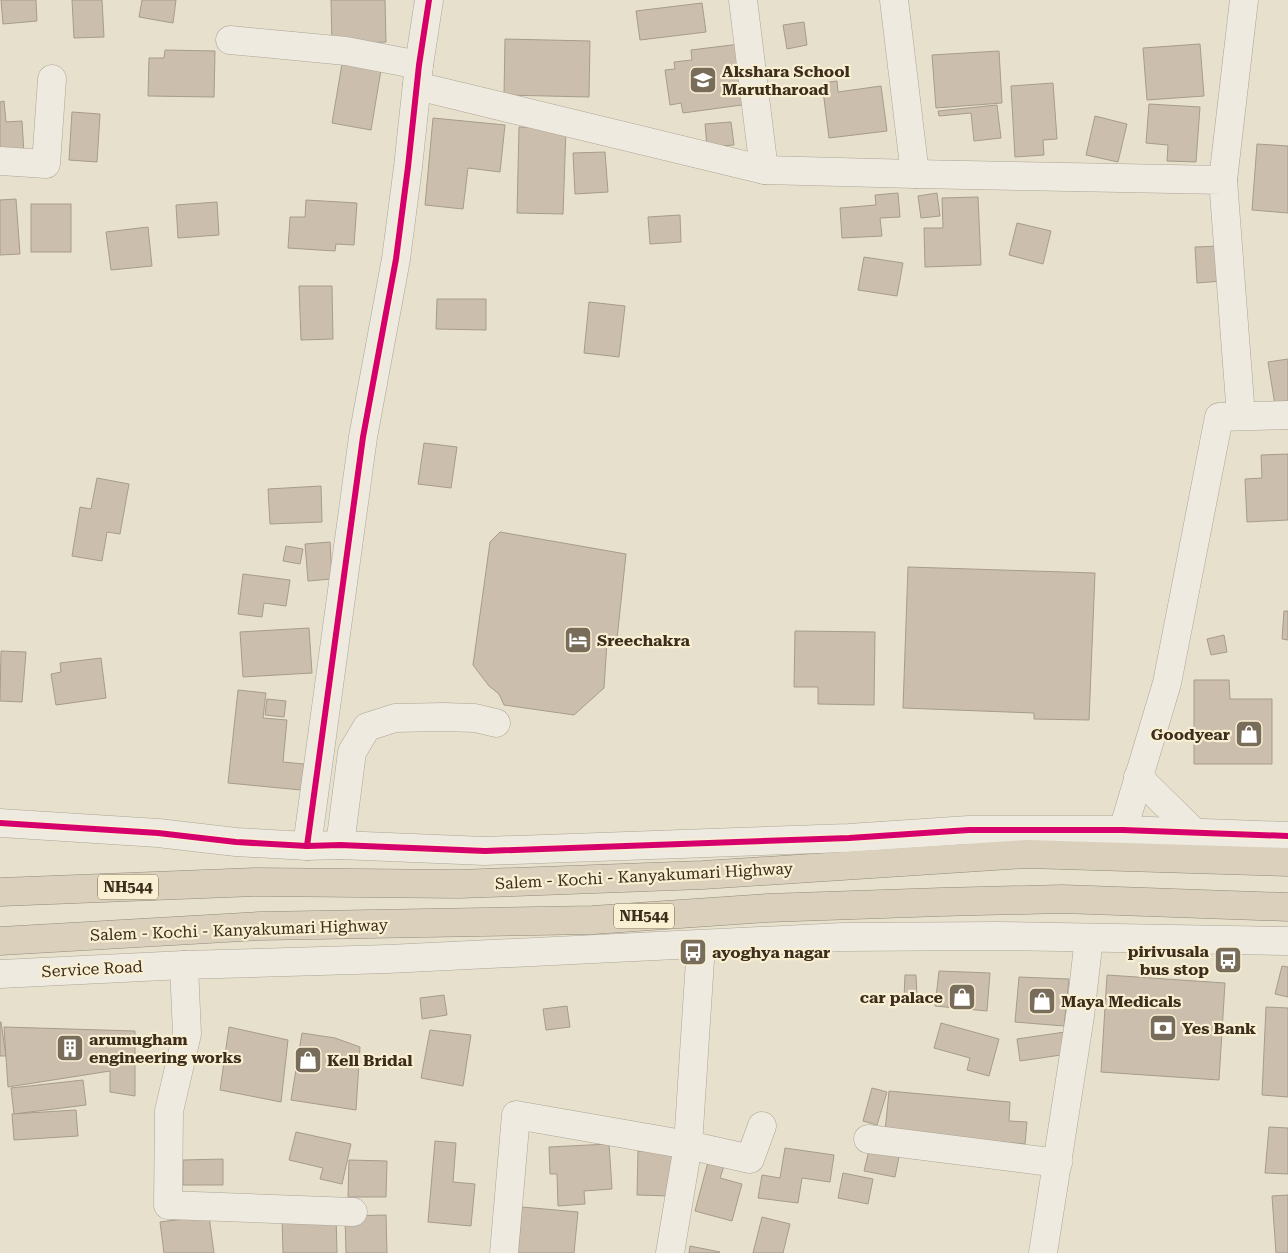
<svg xmlns="http://www.w3.org/2000/svg" width="1288" height="1253" viewBox="0 0 1288 1253" font-family="'Roboto Serif',serif">
<style>
.building{fill:#ccbead;stroke:#a79b8b}
.lines{fill:none;stroke-linecap:round;stroke-linejoin:round}
.minor-casing{stroke:#aca596;stroke-width:29}
.highway-casing{stroke:#918a7c;stroke-width:29}
.minor{stroke:#eeeadf;stroke-width:28}
.highway{stroke:#dad0bc;stroke-width:28}
.cycleway-casing{stroke:#f9efd2;stroke-width:9}
.cycleway{stroke:#d6006c;stroke-width:6}
.labels{text-anchor:middle;dominant-baseline:central;stroke-width:4.5;stroke-linejoin:round;paint-order:stroke}
.shield{fill:#f9efd2;stroke:#756753;stroke-width:1}
.shield-label{font-size:15px;font-weight:bold;fill:#3c2d1c}
.poi-label{font-size:16px;font-weight:bold;fill:#3c2d1c;stroke:#f9efd2;text-anchor:start}
.street-label{font-size:16px;fill:#3c2d1c;stroke:#f9efd2}
</style>
<rect width="100%" height="100%" fill="#e7e0cc"/>
<!-- building -->
<g class="building">
<path d="M1 0H36L37 21 3 24Z"/>
<path d="M72 0H102L104 37 74 38Z"/>
<path d="M142 0H176L173 23 139 17Z"/>
<path d="M331 0H385L386 42 332 44Z"/>
<path d="M702 3 706 32 640 40 636 11Z"/>
<path d="M804 22 807 45 787 49 783 25Z"/>
<path d="M505 39 590 41 589 97 504 95Z"/>
<path d="M740 44 749 104 683 113 681 103 670 105 665 70 675 69 674 62 692 60 691 50Z"/>
<path d="M1200 44 1204 96 1147 100 1143 48Z"/>
<path d="M165 50 215 51 214 97 148 96 149 58H164Z"/>
<path d="M999 51 1002 103 936 108 932 55Z"/>
<path d="M343 58 382 64 371 130 332 123Z"/>
<path d="M837 81 838 92 881 86 887 131 829 138 822 83Z"/>
<path d="M1053 83 1057 139 1043 140 1044 155 1015 157 1011 86Z"/>
<path d="M4 101 6 122 22 121 24 153 0 154V102Z"/>
<path d="M1149 104 1200 107 1196 162 1167 161 1168 145 1146 143Z"/>
<path d="M997 105 1001 138 974 141 971 113 939 116 938 111Z"/>
<path d="M72 112 100 114 97 162 69 160Z"/>
<path d="M1095 116 1127 124 1118 162 1086 155Z"/>
<path d="M433 118 505 125 500 172 468 168 463 209 425 205Z"/>
<path d="M731 122 734 145 707 147 705 124Z"/>
<path d="M519 127 566 128 563 214 517 213Z"/>
<path d="M1257 144 1288 146V213L1252 210Z"/>
<path d="M605 152 608 192 575 194 573 153Z"/>
<path d="M898 193 900 217 880 218 882 236 842 238 840 208 876 205 875 195Z"/>
<path d="M937 193 940 216 921 218 918 196Z"/>
<path d="M978 197 981 265 925 267 924 228H943L942 198Z"/>
<path d="M16 199 20 254 0 255V200Z"/>
<path d="M306 200 357 203 354 245 336 244 335 251 288 248 290 217H305Z"/>
<path d="M217 202 219 235 178 238 176 205Z"/>
<rect x="31" y="204" width="40" height="48"/>
<path d="M680 215 681 242 650 244 648 217Z"/>
<path d="M1017 223 1051 231 1043 264 1009 255Z"/>
<path d="M148 227 152 266 111 270 106 232Z"/>
<path d="M1220 246 1222 281 1197 283 1195 247Z"/>
<path d="M864 257 903 263 897 296 858 290Z"/>
<path d="M299 286H332L333 339 301 340Z"/>
<path d="M437 299H486V330L436 329Z"/>
<path d="M589 302 625 306 619 357 584 353Z"/>
<path d="M1288 359V403L1275 405 1268 362Z"/>
<path d="M424 443 457 447 451 488 418 484Z"/>
<path d="M1288 454V520L1247 522 1245 479 1262 478 1261 455Z"/>
<path d="M97 478 129 484 120 534 107 532 102 561 72 556 80 507 91 509Z"/>
<path d="M321 486 322 522 270 524 268 489Z"/>
<path d="M500 532 626 554 617 639 607 642 604 688 574 715 504 705 499 694 489 686 473 665 490 542Z"/>
<path d="M330 542 332 579 308 581 305 544Z"/>
<path d="M286 546 303 549 300 564 283 561Z"/>
<path d="M908 567 1095 573 1089 720 1034 719V713L903 708Z"/>
<path d="M243 574 290 580 286 606 264 603 262 617 238 614Z"/>
<path d="M1284 611H1288V640L1282 639Z"/>
<path d="M309 628 312 673 243 677 240 632Z"/>
<path d="M795 631 875 632 874 705 818 704V687H794Z"/>
<path d="M1224 635 1227 652 1211 655 1207 639Z"/>
<path d="M1 651 26 652 22 702 0 701Z"/>
<path d="M101 658 106 698 56 705 51 674 61 672 60 663Z"/>
<path d="M1194 680H1229L1230 699H1272V764H1194Z"/>
<path d="M238 690 266 693 263 718 287 720 283 762 304 764 301 790 228 783Z"/>
<path d="M267 699 286 701 284 717 265 715Z"/>
<path d="M1282 966 1288 967V997L1275 994Z"/>
<path d="M939 971 990 973 987 1011 935 1006Z"/>
<path d="M905 975H916L917 997 904 998Z"/>
<path d="M1107 975 1225 983 1219 1080 1101 1072Z"/>
<path d="M1019 977 1069 979 1064 1026 1015 1022Z"/>
<path d="M444 995 447 1015 422 1019 420 998Z"/>
<path d="M567 1006 570 1027 546 1030 543 1009Z"/>
<path d="M1266 1007 1288 1008V1097L1262 1095Z"/>
<path d="M0 1022H1L6 1056H0Z"/>
<path d="M941 1023 999 1039 989 1076 967 1070 970 1058 934 1048Z"/>
<path d="M4 1027 135 1031V1096L110 1092V1071L8 1087Z"/>
<path d="M229 1027 288 1040 281 1102 220 1090Z"/>
<path d="M430 1030 471 1035 463 1086 421 1078Z"/>
<path d="M1065 1032 1068 1054 1020 1061 1017 1039Z"/>
<path d="M302 1033 335 1038 360 1047 356 1110 291 1100Z"/>
<path d="M83 1080 86 1105 14 1114 11 1088Z"/>
<path d="M872 1088 887 1092 877 1125 863 1121Z"/>
<path d="M889 1091 1010 1102 1009 1121 1027 1122 1025 1144 885 1132Z"/>
<path d="M76 1110 78 1136 14 1140 12 1114Z"/>
<path d="M1269 1127 1288 1128V1174L1265 1173Z"/>
<path d="M296 1132 351 1144 342 1184 320 1179 323 1168 289 1160Z"/>
<path d="M435 1141 456 1143 453 1182 475 1184 471 1226 428 1222Z"/>
<path d="M609 1144 612 1189 584 1191 585 1204 558 1206 557 1174H550L549 1147Z"/>
<path d="M870 1146 900 1152 895 1177 864 1171Z"/>
<path d="M785 1148 834 1155 830 1182 802 1178 798 1203 758 1198 762 1175 780 1178Z"/>
<path d="M638 1151 672 1152 670 1196 637 1195Z"/>
<path d="M223 1159V1185H183V1160Z"/>
<path d="M349 1160 387 1161 386 1197H348Z"/>
<path d="M708 1162 724 1166 720 1178 742 1184 732 1221 695 1211Z"/>
<path d="M843 1173 873 1179 868 1204 838 1198Z"/>
<path d="M1288 1195V1253H1276L1272 1196Z"/>
<path d="M522 1207 578 1212 574 1253H518Z"/>
<path d="M386 1215 387 1253H346L345 1216Z"/>
<path d="M209 1216 214 1253H164L160 1222Z"/>
<path d="M336 1216 337 1253H283L282 1218Z"/>
<path d="M762 1217 790 1224 783 1253H753Z"/>
<path d="M690 1246 720 1252 719 1253H689Z"/>
</g>
<g class="lines">
<!-- minor casing -->
<g class="minor-casing">
<g id="minor">
<path d="M743 0 764 170"/>
<path d="M230 40 346 51 419 65"/>
<path d="M417 86 764 170 915 174 894 0"/>
<path d="M0 161 46 164 52 79"/>
<path d="M915 174 1223 180 1241 416"/>
<path d="M1223 180 1244 0"/>
<path d="M1138 777 1194 832"/>
<path d="M0 823 158 833 236 842 307 846 340 845 485 851 849 838 969 830H1123L1288 836"/>
<path d="M1123 830 1167 683 1219 417 1288 415"/>
<path d="M340 845 352 752 367 727 395 718 443 717 475 718 496 723"/>
<path d="M307 846 363 437 396 259 408 167 419 65 429 0"/>
<path d="M184 965 187 1034 169 1111 168 1205 353 1212"/>
<path d="M0 974 184 965 388 959 843 937 998 936 1288 941"/>
<path d="M868 1139 1058 1163"/>
<path d="M504 1253 516 1115 688 1145 750 1159 762 1126"/>
<path d="M670 1253 688 1145 701 945"/>
<path d="M1043 1253 1080 1016 1089 938"/>
</g>
</g>
<!-- highway casing -->
<g class="highway-casing">
<g id="highway">
<path d="M0 892 256 882 459 884 703 875 1027 854 1288 862"/>
<path d="M0 941 260 926 593 920 767 908 941 902 1062 899 1288 907"/>
</g>
</g>
<!-- minor -->
<use href="#minor" class="minor"/>
<!-- highway -->
<use href="#highway" class="highway"/>
<!-- cycleway casing -->
<g class="cycleway-casing">
<g id="cycleway">
<path d="M0 823 158 833 236 842 307 846 340 845 485 851 849 838 969 830H1123L1288 836"/>
<path d="M307 846 363 437 396 259 408 167 419 65 429 0"/>
</g>
</g>
<!-- cycleway -->
<use href="#cycleway" class="cycleway"/>
</g>
<!-- icons -->
<defs>
<g id="school-square" transform="scale(1.4375)"><rect x="-9" y="-9" width="18" height="18" rx="4" fill="#786c5a" stroke="#f9efd2"/><path d="M0-5L7-2L0 1L-7-2ZM-4 1L0 2.5L4 1V4Q0 6-4 4Z" fill="#fff"/></g>
<g id="hotel-square" transform="scale(1.4375)"><rect x="-9" y="-9" width="18" height="18" rx="4" fill="#786c5a" stroke="#f9efd2"/><path d="M-6-4.5h1.5V1H6V5H4.5V3h-9V5H-6ZM-4 0a1.8 1.8 0 1 1 3.6 0ZM.5 0V-2.5h3Q6-2.5 6 0Z" fill="#fff"/></g>
<g id="shop-square" transform="scale(1.4375)"><rect x="-9" y="-9" width="18" height="18" rx="4" fill="#786c5a" stroke="#f9efd2"/><path d="M-5-2.5h2.3a2.7 3.5 0 0 1 5.4 0H5L5.5 6h-11ZM-1.5-2.5h3a1.5 2.3 0 0 0-3 0Z" fill="#fff"/></g>
<g id="bus-square" transform="scale(1.4375)"><rect x="-9" y="-9" width="18" height="18" rx="4" fill="#786c5a" stroke="#f9efd2"/><path d="M-5-6H5V4H4V6H2V4H-2V6H-4V4H-5ZM-3.5-4V0h7V-4ZM-3.5 1.2v1.5H-2V1.2ZM2 1.2v1.5H3.5V1.2Z" fill="#fff"/></g>
<g id="bank-square" transform="scale(1.4375)"><rect x="-9" y="-9" width="18" height="18" rx="4" fill="#786c5a" stroke="#f9efd2"/><path d="M-6-4H6V4H-6ZM0-2.3a2.3 2.3 0 1 0 0 4.6a2.3 2.3 0 1 0 0-4.6Z" fill="#fff"/></g>
<g id="building-square" transform="scale(1.4375)"><rect x="-9" y="-9" width="18" height="18" rx="4" fill="#786c5a" stroke="#f9efd2"/><path d="M-4-6H4V6H1V3H-1V6H-4ZM-2.5-4.3h1.7v1.8h-1.7ZM.8-4.3h1.7v1.8H.8ZM-2.5-1h1.7V.8h-1.7ZM.8-1h1.7V.8H.8Z" fill="#fff"/></g>
</defs>
<g fill-rule="evenodd">
<use href="#school-square" x="703" y="80"/>
<use href="#hotel-square" x="578" y="640"/>
<use href="#shop-square" x="1249" y="734"/>
<use href="#bus-square" x="693" y="952"/>
<use href="#bus-square" x="1228" y="960"/>
<use href="#shop-square" x="962" y="997"/>
<use href="#shop-square" x="1042" y="1001"/>
<use href="#bank-square" x="1163" y="1028"/>
<use href="#building-square" x="70" y="1048"/>
<use href="#shop-square" x="308" y="1060"/>
</g>
<g class="labels">
<!-- shield labels -->
<g class="shield">
<rect x="98" y="874.5" width="60" height="25" rx="4"/>
<rect x="614" y="903.5" width="60" height="25" rx="4"/>
</g>
<g class="shield-label">
<text x="128" y="887">NH544</text>
<text x="644" y="916">NH544</text>
</g>
<!-- poi labels -->
<g class="poi-label">
<text x="722" y="71">Akshara School<tspan x="722" dy="18">Marutharoad</tspan></text>
<text x="597" y="640">Sreechakra</text>
<text x="1230" y="734" text-anchor="end">Goodyear</text>
<text x="1209" y="951" text-anchor="end">pirivusala<tspan x="1209" dy="18">bus stop</tspan></text>
<text x="712" y="952">ayoghya nagar</text>
<text x="943" y="997" text-anchor="end">car palace</text>
<text x="1061" y="1001">Maya Medicals</text>
<text x="1182" y="1028">Yes Bank</text>
<text x="89" y="1039">arumugham<tspan x="89" dy="18">engineering works</tspan></text>
<text x="327" y="1060">Kell Bridal</text>
</g>
<!-- street labels -->
<g class="street-label">
<text transform="translate(644 876) rotate(-3)">Salem - Kochi - Kanyakumari Highway</text>
<text transform="translate(239 930) rotate(-2)">Salem - Kochi - Kanyakumari Highway</text>
<text transform="translate(92 969) rotate(-3)">Service Road</text>
</g>
</g>
</svg>
